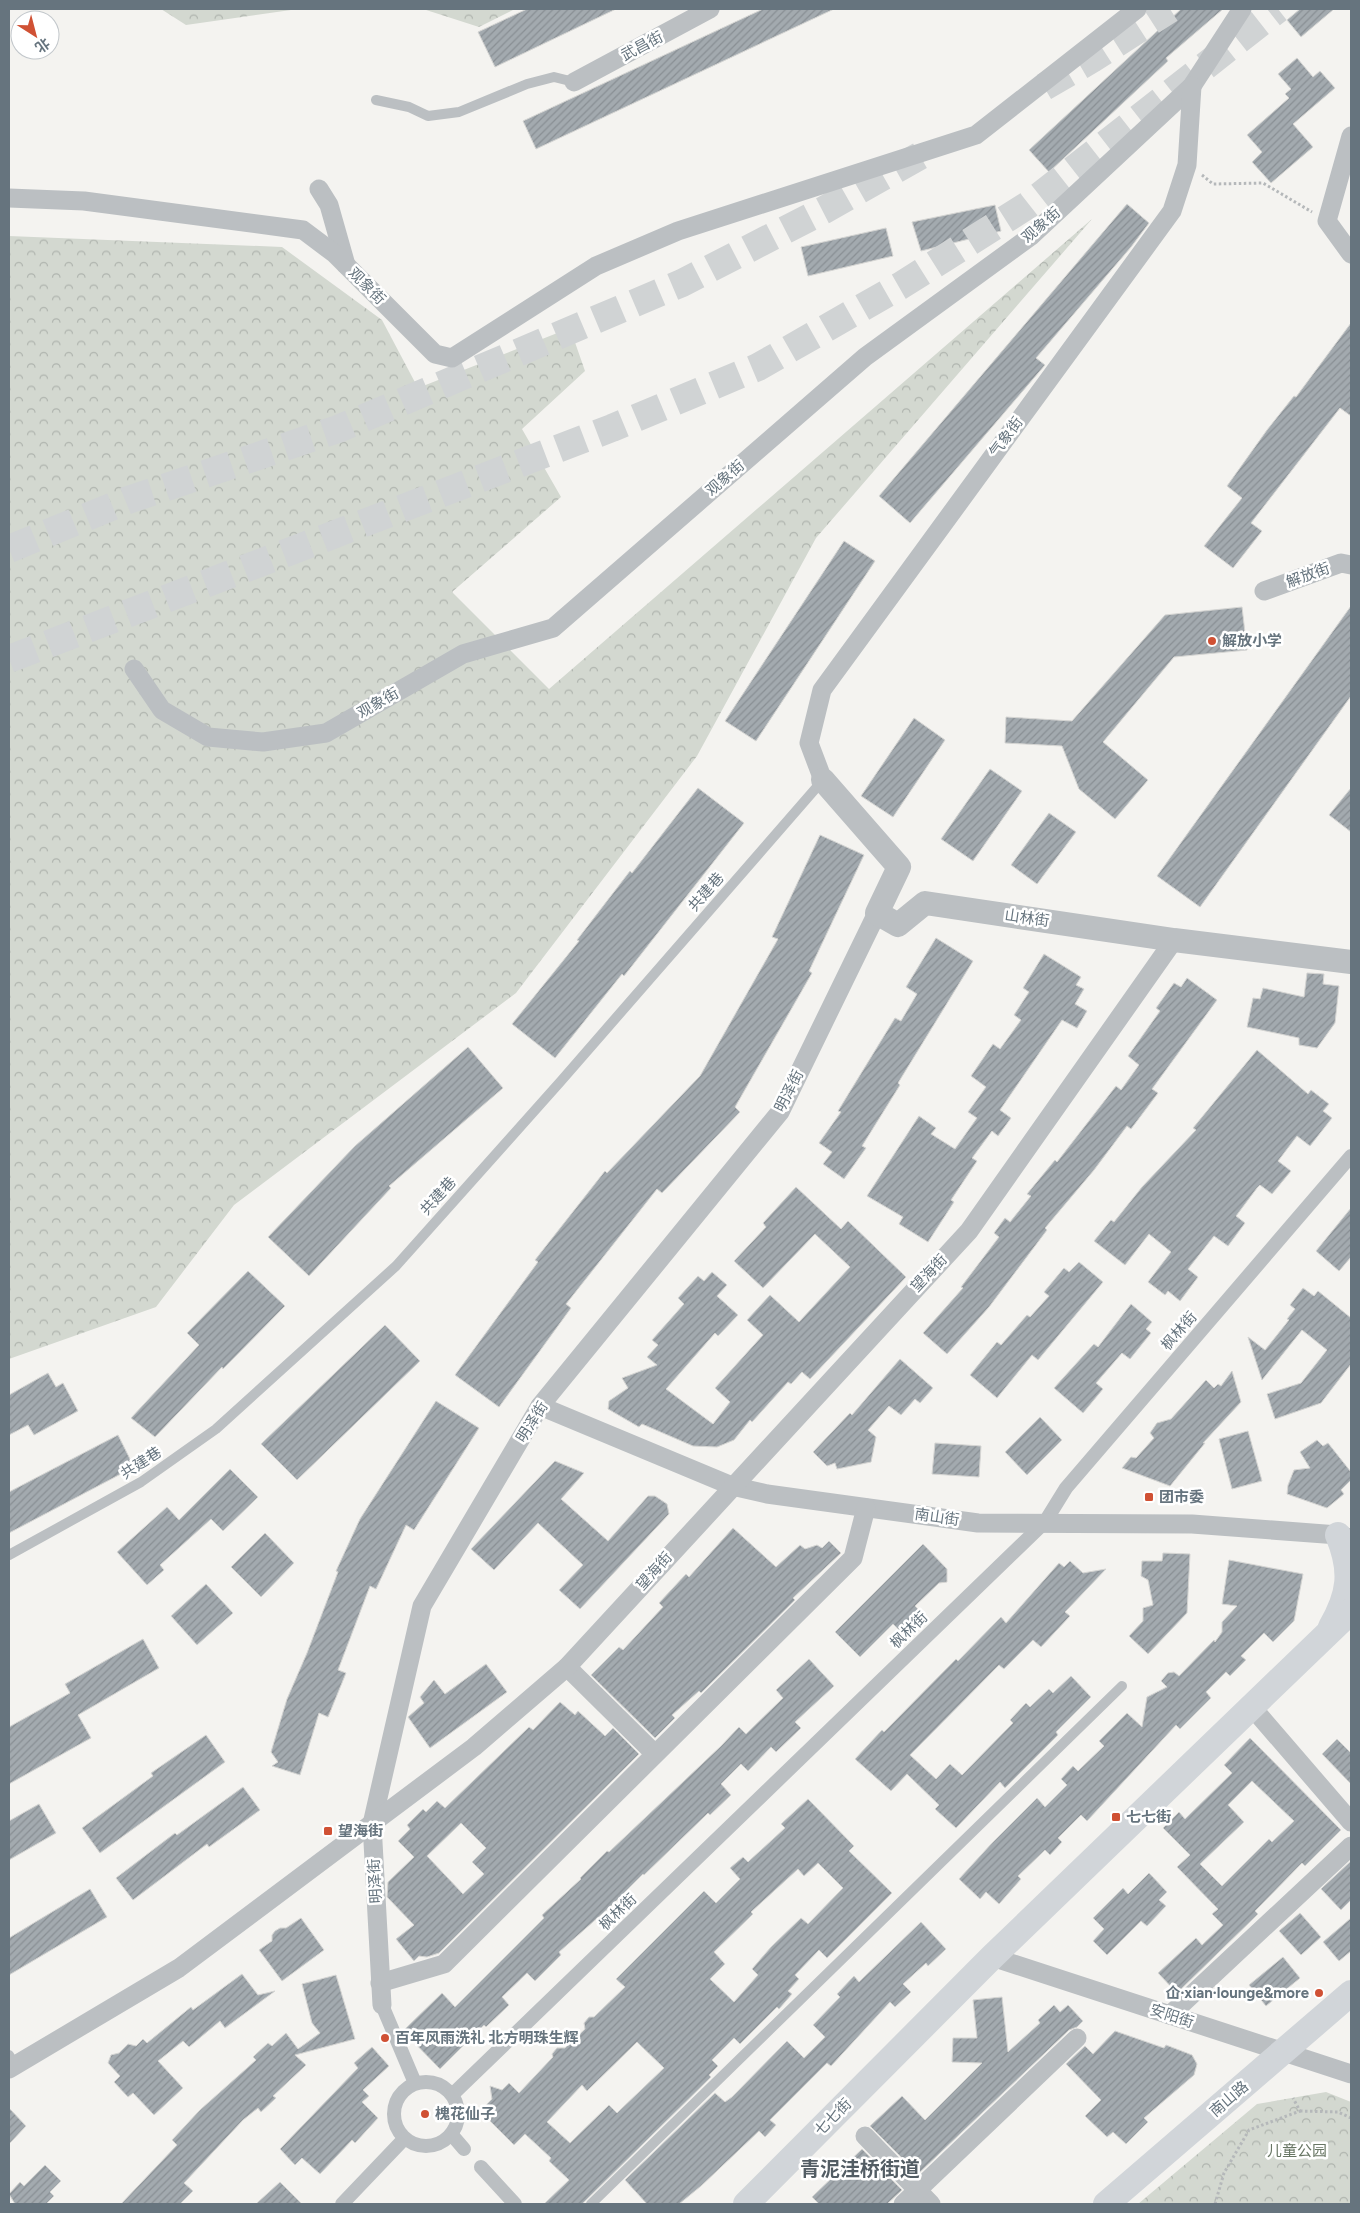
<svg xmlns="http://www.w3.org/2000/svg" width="1360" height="2213" viewBox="0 0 1360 2213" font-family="Figtree,'Noto Sans SC',sans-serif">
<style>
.forest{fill:url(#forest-crowns)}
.building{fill:url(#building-hatch);stroke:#d5d5d3;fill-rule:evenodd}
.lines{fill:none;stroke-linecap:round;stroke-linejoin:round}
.primary-tunnel{stroke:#d0d3d4;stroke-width:28;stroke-dasharray:28 14;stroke-linecap:butt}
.path{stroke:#b5b8ba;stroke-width:3;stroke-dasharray:2.5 2.5;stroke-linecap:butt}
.service{stroke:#bbbfc2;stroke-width:10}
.pedestrian{stroke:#bbbfc2;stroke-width:14}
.minor{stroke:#bbbfc2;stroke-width:19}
.tertiary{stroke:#bbbfc2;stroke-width:24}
.secondary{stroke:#d1d5d9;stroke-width:26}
.poi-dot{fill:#d05134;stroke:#fff;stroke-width:2}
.labels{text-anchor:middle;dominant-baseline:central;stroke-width:5;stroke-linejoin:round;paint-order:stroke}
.street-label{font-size:15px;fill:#66747e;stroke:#fff}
.poi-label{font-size:15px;font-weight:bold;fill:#66747e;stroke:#fff;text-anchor:start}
.park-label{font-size:15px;fill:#687664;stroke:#fff}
.district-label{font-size:20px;font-weight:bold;fill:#535d64;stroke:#fff}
</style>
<defs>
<pattern id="forest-crowns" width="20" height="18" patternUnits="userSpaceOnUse" patternTransform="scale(1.25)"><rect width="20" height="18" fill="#d3d8d0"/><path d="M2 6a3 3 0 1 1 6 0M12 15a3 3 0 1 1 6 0" fill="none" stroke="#afb4ae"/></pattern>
<pattern id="building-hatch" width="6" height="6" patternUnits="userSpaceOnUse" patternTransform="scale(1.25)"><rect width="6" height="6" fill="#a3aaaf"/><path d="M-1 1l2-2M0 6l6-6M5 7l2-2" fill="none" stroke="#898f94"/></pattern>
</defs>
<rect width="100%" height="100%" fill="#f4f3f0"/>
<!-- forest -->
<g class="forest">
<path d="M161 9H298L186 25Z"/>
<path d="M423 9H515L479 27Z"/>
<path d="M1092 219 816 538 697 756 516 993 234 1205 156 1307 9 1359V236L282 247 382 320 418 388 570 328 585 371 522 429 561 497 452 592 549 689Z"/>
<path d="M1326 2092 1351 2102V2204H1138L1257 2104Z"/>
</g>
<!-- building -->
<g class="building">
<path d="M527 9H616L495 67 478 32Z"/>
<path d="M763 9H834L536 149 523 121Z"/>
<path d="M1181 9H1223L1166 58 1168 61 1049 172 1029 150Z"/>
<path d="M1300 9H1334L1301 37 1287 20Z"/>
<path d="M1297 58 1313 77 1320 71 1335 88 1293 124 1313 147 1271 183 1252 162 1262 152 1247 135 1289 98 1285 94 1291 89 1278 74Z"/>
<path d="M1127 204 1149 223 1131 247 1036 358 1045 365 910 523 879 496Z"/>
<path d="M995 205 1001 231 921 251 912 222Z"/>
<path d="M886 228 893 256 808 276 801 247Z"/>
<path d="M1351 323V416L1340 408 1251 523 1262 531 1233 568 1204 546 1242 498 1227 486 1267 430 1294 396 1296 397Z"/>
<path d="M844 541 875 561 756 741 725 721Z"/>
<path d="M1351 606V696L1200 907 1157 876Z"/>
<path d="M1242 607 1247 650 1174 657 1103 742 1148 780 1115 819 1079 789 1062 746 1005 743 1006 717 1072 721 1165 615Z"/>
<path d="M914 718 945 740 893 817 861 796Z"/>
<path d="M990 769 1022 791 973 861 941 839Z"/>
<path d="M698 788 744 823 624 976 622 974 555 1058 512 1024 579 941 577 940 630 871 632 873Z"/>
<path d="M1351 788V832L1329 815Z"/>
<path d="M1049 813 1076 832 1037 884 1011 865Z"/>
<path d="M820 835 864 855 809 971 812 973 735 1107 740 1112 662 1193 657 1189 566 1304 571 1308 499 1407 455 1375 538 1262 535 1260 605 1171 607 1173 700 1076 778 939 772 937Z"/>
<path d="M936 938 973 961 898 1083 900 1085 862 1146 866 1148 844 1179 823 1164 832 1152 819 1143 841 1112 838 1111 895 1018 901 1021 917 994 906 987Z"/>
<path d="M1044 954 1081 977 1076 985 1084 989 1075 1004 1087 1011 1077 1028 1062 1020 1000 1110 1011 1118 998 1136 992 1131 972 1158 977 1161 951 1200 954 1202 928 1242 899 1224 903 1217 867 1196 919 1116 936 1128 931 1134 955 1149 977 1118 968 1112 986 1087 971 1076 993 1044 1000 1049 1021 1020 1014 1015 1029 992 1023 988Z"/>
<path d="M1307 973 1324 974 1323 984 1339 986 1335 1023 1317 1048 1299 1045V1038L1247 1027 1253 998 1260 999 1263 988 1304 997Z"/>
<path d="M1187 978 1217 1000 1152 1089 1158 1093 1131 1129 1127 1126 1094 1170 1045 1228 1047 1230 989 1307 947 1354 923 1333 963 1288 961 1287 999 1237 994 1233 1005 1218 1010 1222 1031 1196 1027 1194 1055 1160 1057 1162 1116 1086 1121 1090 1139 1065 1128 1056 1160 1011 1156 1008 1174 983 1181 987Z"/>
<path d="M468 1047 503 1088 389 1186 391 1188 309 1276 268 1237 355 1146Z"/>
<path d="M1257 1050 1308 1094 1311 1090 1329 1104 1323 1111 1332 1118 1310 1146 1297 1136 1278 1161 1291 1171 1272 1194 1260 1185 1257 1188 1236 1216 1245 1223 1228 1246 1214 1236 1188 1269 1198 1277 1180 1301 1168 1291 1165 1295 1148 1282 1171 1252 1149 1234 1125 1265 1094 1241 1111 1220 1114 1222 1142 1187 1196 1130 1193 1128Z"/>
<path d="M796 1187 841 1229 848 1221 906 1277 810 1379 802 1372 791 1384 788 1382 752 1422 750 1420 734 1440 717 1447 693 1446 642 1424 639 1427 608 1409 609 1401 628 1388 622 1378 657 1365 647 1357 658 1345 652 1340 684 1304 678 1298 698 1276 704 1281 712 1272 727 1285 717 1296 738 1315 718 1336 715 1333 666 1389 713 1424 730 1402 715 1388 763 1335 747 1320 770 1295 799 1322 850 1267 815 1234 763 1288 734 1261 766 1227 763 1223Z"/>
<path d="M1351 1208V1257L1339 1271 1316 1251Z"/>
<path d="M1079 1262 1103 1282 1038 1360 1032 1355 997 1398 970 1375 997 1342 1001 1345 1027 1315 1030 1317 1049 1296 1044 1292 1064 1268 1069 1272Z"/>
<path d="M248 1271 285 1306 223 1369 222 1367 155 1437 131 1418 199 1345 187 1333Z"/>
<path d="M1303 1288 1314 1296 1318 1291 1351 1318V1364L1321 1403 1275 1419 1267 1394 1301 1383 1327 1350 1302 1330 1262 1380 1248 1337 1265 1350 1289 1320 1287 1319 1295 1309 1290 1305Z"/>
<path d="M1131 1304 1152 1322 1146 1329 1151 1333 1130 1359 1122 1353 1096 1383 1103 1389 1083 1413 1054 1388 1094 1344 1098 1347Z"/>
<path d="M385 1325 420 1361 297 1480 261 1444Z"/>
<path d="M900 1359 933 1388 920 1403 915 1399 901 1415 889 1406 868 1430 876 1437 871 1462 837 1469 835 1463 827 1466 813 1452 850 1413 852 1415Z"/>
<path d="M1232 1371 1241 1402 1203 1443H1205L1170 1486 1122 1468 1131 1457 1136 1458 1154 1438 1150 1433 1157 1423 1171 1419 1206 1380 1214 1388 1218 1384 1221 1386Z"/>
<path d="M48 1373 56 1387 63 1383 78 1411 34 1435 28 1425 9 1435V1395Z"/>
<path d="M436 1401 479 1428 414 1530 406 1525 376 1589 370 1586 338 1670 346 1673 328 1717 319 1713 300 1775 272 1766 278 1762 271 1752 287 1699 307 1653 338 1572 336 1571 360 1519Z"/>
<path d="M1040 1417 1062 1440 1027 1475 1005 1452Z"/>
<path d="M1248 1431 1262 1481 1232 1489 1219 1439Z"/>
<path d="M118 1435 134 1467 9 1533V1492Z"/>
<path d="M1317 1440 1323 1446 1328 1443 1351 1472V1480L1341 1490 1344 1494 1327 1508 1287 1494 1288 1485 1294 1470 1310 1468 1300 1452Z"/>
<path d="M935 1443 981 1446 979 1477 932 1474Z"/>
<path d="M555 1461 584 1473 561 1499 608 1541 648 1496H655L667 1504 669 1514 580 1609 559 1590 583 1565 538 1523 494 1570 471 1549Z"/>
<path d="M230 1469 258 1497 223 1531 211 1519 160 1565 164 1570 147 1585 117 1552 167 1507 179 1520Z"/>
<path d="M733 1528 776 1567 800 1545 805 1549 817 1545 822 1548 829 1541 841 1553 793 1598 795 1600 701 1693 699 1691 672 1715 675 1718 655 1738 591 1675 619 1647 623 1650 663 1607 659 1603 686 1574 689 1577Z"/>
<path d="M265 1533 294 1563 261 1597 231 1567Z"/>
<path d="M923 1544 947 1569V1582L939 1583 915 1606 921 1612 901 1632 893 1624 860 1657 835 1632Z"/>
<path d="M1163 1553 1190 1554 1187 1613 1148 1654 1129 1636 1143 1621V1608L1153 1605 1148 1580 1141 1576 1142 1561H1162Z"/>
<path d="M1229 1560 1303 1574 1294 1621 1273 1642 1264 1633 1241 1656 1246 1660 1230 1676 1226 1672 1206 1692 1211 1698 1180 1729 1176 1725 1087 1821 1081 1815 1058 1838 1062 1842 1050 1855 1045 1850 1018 1876 1021 1879 999 1904 986 1892 980 1899 959 1879 993 1842 1037 1798 1045 1807 1067 1785 1061 1779 1073 1766 1078 1771 1104 1746 1099 1741 1127 1713 1142 1727 1147 1697 1167 1687 1161 1681 1168 1673 1174 1672 1179 1676 1214 1640 1215 1642 1222 1632V1622L1237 1606 1222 1604Z"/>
<path d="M1070 1561 1083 1573 1106 1569 1065 1612 1070 1616 1041 1647 1033 1640 1004 1669 999 1665 910 1755 936 1779 950 1764 962 1775 1013 1723 1010 1720 1026 1703 1030 1707 1049 1689 1053 1693 1071 1676 1091 1697 1056 1732 1058 1735 1005 1788 1000 1782 956 1828 935 1809 939 1805 907 1774 891 1791 855 1759 882 1730 884 1732 956 1659 958 1661 1001 1617 1006 1623 1059 1563 1064 1567Z"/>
<path d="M206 1584 233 1613 197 1645 171 1616Z"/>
<path d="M143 1639 159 1668 78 1715 91 1738 9 1784V1727L70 1693 65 1684Z"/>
<path d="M809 1659 834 1686 795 1722 801 1728 776 1752 771 1747 748 1771 741 1764 721 1784 731 1795 710 1815 708 1813 644 1875 643 1874 611 1906 559 1952 561 1955 535 1981 527 1973 502 1997 509 2005 486 2027 484 2025 440 2069 403 2031 442 1993 455 2007 544 1918 542 1915 581 1879 580 1878 607 1851 609 1852 721 1746 739 1727 746 1734 783 1698 776 1690Z"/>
<path d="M486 1664 507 1692 430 1748 408 1717 424 1703 420 1697 434 1680 445 1694Z"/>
<path d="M560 1702 575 1715 578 1711 605 1736 613 1728 639 1754 439 1953 427 1957 419 1956 414 1961 396 1939 414 1925 387 1897 388 1882 414 1857 398 1841 410 1829 407 1825 423 1809 426 1812 437 1801 445 1808 529 1727 533 1730ZM461 1823 486 1848 472 1862 484 1874 463 1894 427 1856Z"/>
<path d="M206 1735 225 1762 100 1853 82 1828 153 1776 151 1773Z"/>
<path d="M1250 1738 1341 1830 1305 1866 1302 1863 1255 1911 1258 1914 1177 1993 1158 1973 1196 1938 1202 1945 1223 1925 1212 1914 1218 1909 1177 1867 1190 1855 1163 1828 1179 1812 1185 1819 1232 1773 1224 1765ZM1252 1781 1294 1821 1272 1842 1269 1839 1222 1886 1200 1864 1244 1822 1228 1805Z"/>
<path d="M1337 1739 1351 1753V1784L1322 1754Z"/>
<path d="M243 1787 260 1810 209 1847 207 1844 133 1900 116 1878 175 1833 177 1835Z"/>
<path d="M808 1799 854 1846 849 1851 892 1893 827 1958 819 1950 795 1975 799 1979 788 1991 792 1994 779 2009 777 2007 740 2044 734 2038 712 2060 718 2066 709 2075 711 2077 582 2204H544L569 2180 549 2161 551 2158 525 2134 514 2145 480 2111 492 2099 490 2086 502 2090 509 2083 519 2093 553 2057 552 2054 557 2048H565L585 2029 584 2023 589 2017H594L625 1987 616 1979 704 1891 716 1903 740 1879 730 1868 743 1857 748 1862 785 1828 781 1824ZM818 1863 843 1888 808 1924 801 1918 771 1947 752 1969 758 1975 734 2002 710 1979 725 1964 714 1952 753 1914 751 1912 798 1869 804 1876ZM637 2042 664 2068 617 2113 609 2105 570 2143 547 2122 582 2085 587 2091Z"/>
<path d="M39 1804 56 1833 9 1860V1821Z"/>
<path d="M1351 1861V1900L1341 1910 1321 1889Z"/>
<path d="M1149 1873 1167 1892 1159 1900 1166 1906 1147 1926 1141 1921 1107 1955 1093 1941 1104 1929 1093 1918 1123 1888 1128 1894Z"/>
<path d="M90 1889 107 1917 9 1975V1938Z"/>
<path d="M1300 1913 1321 1937 1301 1955 1279 1931Z"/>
<path d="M301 1918 324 1950 282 1981 259 1950 272 1941V1935L275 1931 280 1928H286Z"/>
<path d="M1351 1918V1951L1339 1961 1323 1942Z"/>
<path d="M921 1922 946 1949 928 1966 926 1963 903 1984 911 1992 895 2007 890 2002 831 2066 827 2063 770 2120 776 2125 765 2137 759 2131 701 2186 679 2204H647L625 2180 715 2093 725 2102 732 2097 787 2041 804 2058 825 2037 813 2025 840 1997 837 1994 854 1976 859 1982Z"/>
<path d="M1283 1957 1300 1978 1266 2006 1249 1985Z"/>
<path d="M242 1974 258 1995 275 1991 225 2028 220 2021 189 2047 183 2041 158 2061 183 2088 154 2115 133 2093 128 2097 114 2082 120 2076 108 2063 111 2055 119 2053 128 2044 136 2046 143 2039 147 2043 191 2007 193 2010Z"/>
<path d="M336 1975 355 2039 295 2055 306 2065 273 2096 276 2098 261 2112 258 2108 243 2120 184 2183 193 2191 180 2204H121L177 2145 172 2140 200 2110 256 2060 253 2057 268 2043 272 2046 286 2033 298 2049 320 2033 312 2023 302 1984Z"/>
<path d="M1002 1997 1008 2052 1040 2023 1038 2020 1054 2005 1060 2012 1068 2005 1083 2021 1077 2027 1069 2030 918 2174 870 2126 902 2096 925 2120 982 2063 952 2062 953 2038H977L973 2000Z"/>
<path d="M1115 2031 1164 2048 1166 2045 1192 2055 1197 2064 1194 2075 1144 2118 1148 2122 1126 2144 1113 2132 1107 2137 1085 2116 1101 2100 1066 2064 1085 2046 1093 2054Z"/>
<path d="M372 2047 389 2066 363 2090 369 2096 362 2102 378 2118 355 2143 352 2140 320 2174 302 2158 295 2165 280 2149 358 2068 354 2063Z"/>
<path d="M9 2108 26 2126 9 2144Z"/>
<path d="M862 2149 902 2190 887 2204H819L812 2197Z"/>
<path d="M45 2165 61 2181 50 2192 54 2196 46 2204H15L9 2194 20 2182 24 2186Z"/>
<path d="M280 2182 302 2204H256Z"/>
</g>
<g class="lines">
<!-- primary-tunnel -->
<g class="primary-tunnel">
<path d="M1044 87 1092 59 1170 9"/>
<path d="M9 549 128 500 338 429 682 283 824 210 923 154"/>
<path d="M9 659 612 428 758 367 900 286 1028 205 1278 9"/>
</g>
<!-- path -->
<g class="path">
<path d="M1202 175 1213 184 1263 183 1312 212"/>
<path d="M1300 2111 1338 2112 1351 2118"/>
<path d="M1215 2204 1224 2173 1249 2130 1300 2111 1293 2098"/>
</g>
<!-- service -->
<g class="service">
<path d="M376 100 409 107 428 116 459 112 527 84 554 77 574 82"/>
<path d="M9 1555 141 1482 216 1429 396 1266 561 1081 823 780"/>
<path d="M9 2055 15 2065"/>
<path d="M591 2204 1122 1686"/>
</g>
<!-- pedestrian -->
<g class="pedestrian">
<path d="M382 2005 415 2083"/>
<circle cx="426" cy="2114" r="32"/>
<path d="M453 2094 1045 1522 1066 1488 1351 1156"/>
<path d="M452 2135 464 2149"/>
<path d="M481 2167 515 2204"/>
<path d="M342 2204 404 2139"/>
</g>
<!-- minor -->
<g class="minor">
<path d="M574 82 710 9"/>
<path d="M1351 136 1327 221 1351 254"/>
<path d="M319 189 329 205 346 265"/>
<path d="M9 198 84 201 303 230 335 254 435 354 452 358 596 266 678 231 976 135 1137 9"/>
<path d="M1264 591 1341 563 1351 565"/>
<path d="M134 669 162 710 208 737 263 742 326 733 463 654 553 628 865 357 1031 236 1192 86 1242 9"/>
<path d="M823 780 809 743 822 690 1172 211 1187 165 1192 86"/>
<path d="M540 1406 732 1486 767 1494 978 1523 1192 1524 1338 1535 1350 1538"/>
<path d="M567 1667 655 1754"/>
<path d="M1251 1706 1351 1822"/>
<path d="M992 1957 1351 2074"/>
<path d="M380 1983 444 1964 853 1558 866 1508"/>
<path d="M382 2005 372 1824 422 1606 540 1406 780 1112 877 913"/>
<path d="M1170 2015 1351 1846"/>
<path d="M9 2069 179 1968 474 1747 567 1667 969 1231 1174 940"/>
<path d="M865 2136 931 2204"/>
<path d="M903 2204 1077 2038"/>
</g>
<!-- tertiary -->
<path class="tertiary" d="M823 780 899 867 877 913 898 925 925 903 1174 940 1351 962"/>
<!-- secondary -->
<g class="secondary">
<path d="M1331 1627C1350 1594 1353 1571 1338 1535"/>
<path d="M746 2204 992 1957 1351 1611"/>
<path d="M1106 2204 1351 1993"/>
</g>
</g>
<!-- markers -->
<g class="poi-dot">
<circle cx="1212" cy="641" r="5"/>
<rect x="1144" y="1492" width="10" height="10" rx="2.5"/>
<rect x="1111" y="1812" width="10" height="10" rx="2.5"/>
<rect x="323" y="1826" width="10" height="10" rx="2.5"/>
<circle cx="1319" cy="1993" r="5"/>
<circle cx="385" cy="2038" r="5"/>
<circle cx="425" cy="2114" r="5"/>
</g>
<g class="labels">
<!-- street labels -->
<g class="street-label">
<text transform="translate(642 46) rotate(-28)">武昌街</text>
<text transform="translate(1041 225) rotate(-41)">观象街</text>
<text transform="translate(367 286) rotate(45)">观象街</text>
<text transform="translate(1006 437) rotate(-54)">气象街</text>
<text transform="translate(725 478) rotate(-41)">观象街</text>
<text transform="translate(1308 575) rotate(-20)">解放街</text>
<text transform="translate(378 703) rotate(-30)">观象街</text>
<text transform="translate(706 892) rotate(-49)">共建巷</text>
<text transform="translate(1027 918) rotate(8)">山林街</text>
<text transform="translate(789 1091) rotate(-63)">明泽街</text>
<text transform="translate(438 1196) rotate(-48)">共建巷</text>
<text transform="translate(929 1273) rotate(-47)">望海街</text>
<text transform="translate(1179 1331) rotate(-49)">枫林街</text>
<text transform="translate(532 1422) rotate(-58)">明泽街</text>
<text transform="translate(141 1463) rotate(-33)">共建巷</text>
<text transform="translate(937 1517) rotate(8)">南山街</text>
<text transform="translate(654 1571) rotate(-48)">望海街</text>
<text transform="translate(909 1630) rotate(-44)">枫林街</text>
<text transform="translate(375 1881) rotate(-93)">明泽街</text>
<text transform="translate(618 1912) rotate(-44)">枫林街</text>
<text transform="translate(1172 2016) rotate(18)">安阳街</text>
<text transform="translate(1229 2099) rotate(-41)">南山路</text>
<text transform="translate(833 2117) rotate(-45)">七七街</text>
</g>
<!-- poi labels -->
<g class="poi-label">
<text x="1222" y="641">解放小学</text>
<text x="1159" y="1497">团市委</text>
<text x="1126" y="1817">七七街</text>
<text x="338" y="1831">望海街</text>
<text x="1309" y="1993" text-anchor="end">仚·xian·lounge&amp;more</text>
<text x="395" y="2038">百年风雨洗礼 北方明珠生辉</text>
<text x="435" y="2114">槐花仙子</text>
</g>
<!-- park labels -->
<g class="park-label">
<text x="1297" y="2151">儿童公园</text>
</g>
<!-- district labels -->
<g class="district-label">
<text x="860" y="2169">青泥洼桥街道</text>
</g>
</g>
<!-- border -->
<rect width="1360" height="2213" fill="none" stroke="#66747e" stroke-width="20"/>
<!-- north arrow -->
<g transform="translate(35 35) rotate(144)"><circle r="24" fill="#ffffff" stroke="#c2c7cb"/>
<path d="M0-4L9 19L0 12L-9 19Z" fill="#d05134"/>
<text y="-8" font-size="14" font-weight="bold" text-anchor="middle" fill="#66747e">北</text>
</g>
</svg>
